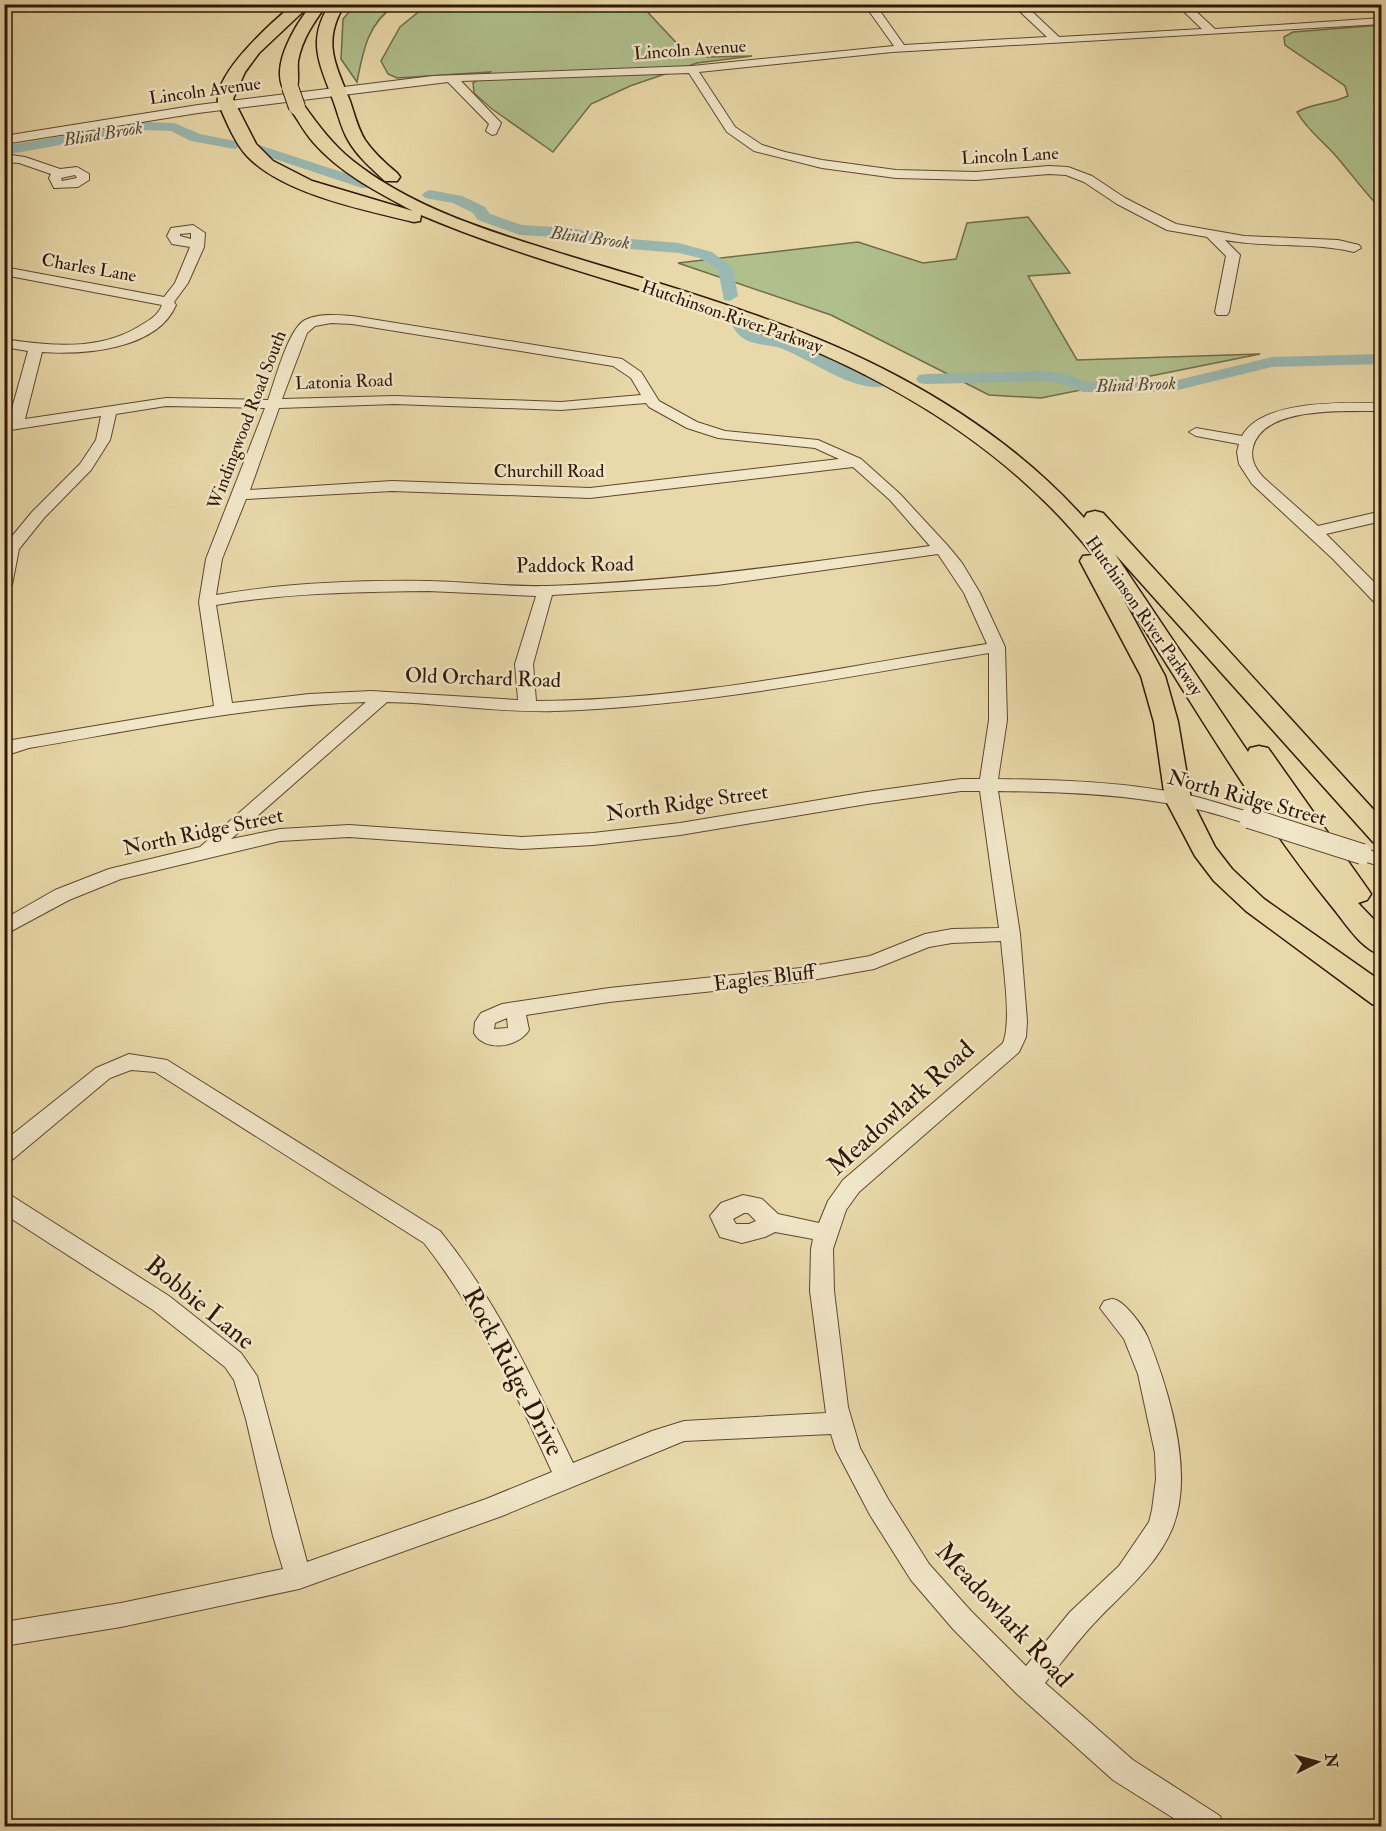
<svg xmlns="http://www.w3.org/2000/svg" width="1386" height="1831" viewBox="0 0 1386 1831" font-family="'IM FELL Double Pica',serif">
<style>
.green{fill:#b0c08d;stroke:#706c4a;stroke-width:1.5}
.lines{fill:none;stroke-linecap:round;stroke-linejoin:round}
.river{fill:#9ab9b2;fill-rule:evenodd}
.minor-casing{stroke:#5e482f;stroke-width:2}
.highway-casing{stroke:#301706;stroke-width:3}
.minor{fill:#f1e6c8;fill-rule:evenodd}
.highway{fill:#e9d9aa;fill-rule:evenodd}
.minor-bridge-casing{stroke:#5e482f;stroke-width:22;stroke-linecap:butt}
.highway-bridge-casing{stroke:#301706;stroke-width:18;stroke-linecap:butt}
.minor-bridge{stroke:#f1e6c8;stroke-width:20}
.highway-bridge{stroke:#e9d9aa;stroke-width:16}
.labels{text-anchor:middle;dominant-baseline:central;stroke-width:5;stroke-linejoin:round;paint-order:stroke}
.far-street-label{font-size:18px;fill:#301706;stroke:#f1e6c8}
.far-water-label{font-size:18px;font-style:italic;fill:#50483a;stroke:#f1e6c8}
.street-label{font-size:21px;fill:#301706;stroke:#f1e6c8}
.near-street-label{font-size:26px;fill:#301706;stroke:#f1e6c8}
</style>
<rect width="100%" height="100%" fill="#e9d9aa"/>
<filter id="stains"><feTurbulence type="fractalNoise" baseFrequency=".00333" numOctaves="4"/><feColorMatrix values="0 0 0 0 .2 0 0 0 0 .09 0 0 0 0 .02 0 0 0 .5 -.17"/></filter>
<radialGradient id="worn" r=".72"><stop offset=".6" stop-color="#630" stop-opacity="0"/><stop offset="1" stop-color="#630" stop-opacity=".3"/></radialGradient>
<!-- green -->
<g class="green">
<path d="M428 4 641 5 684 51 708 57 752 56 697 63 630 86 591 104 553 152 492 109 474 93 473 83 490 72 397 78 388 74 381 61 400 27Z"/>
<path d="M355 5H396C368 22 363 51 357 82L341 59 343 19Z"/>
<path d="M1381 25H1382L1381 209C1364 192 1351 173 1335 155 1322 140 1307 130 1297 112 1312 103 1331 104 1348 96L1345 86 1285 45 1284 37 1293 32Z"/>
<path d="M1028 217 1070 273 1028 276 1077 360 1260 354 1041 398 989 395 831 315 678 263 858 242 923 263 956 259 967 223Z"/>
</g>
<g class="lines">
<!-- river -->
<g class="river">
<path d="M144 122 174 123 200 134 240 142 242 145 235 149 191 141 171 131 144 130 4 155V146Z"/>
<path d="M256 144 372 182 375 185 372 188H362L251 151 249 148Z"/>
<path d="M430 190 462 196 485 207 490 214 522 225 571 228 618 238 679 243 712 252 733 268 738 296 730 301 724 300 718 270 700 258 679 253 618 248 571 238 520 235 478 220 473 213 453 203 425 198 422 195 425 192Z"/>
<path d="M738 316 744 317 750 327 760 333 792 340 863 374 884 378 887 382 884 386C853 393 809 358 780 348 770 345 758 345 748 341 739 337 734 330 730 321L732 317Z"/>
<path d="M1382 354V364L1272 367 1178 390 1149 392H1083L1058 383 1043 381 925 384 919 383 916 379 919 375 925 374 1043 371 1067 374 1085 382H1149L1178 380 1272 357Z"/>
</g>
<!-- minor casing -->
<g class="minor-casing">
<g id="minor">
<path d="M864 4H875L904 45 1047 37 1012 4H1024L1059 37 1202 29 1176 4H1188L1215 29 1382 18V24L892 52 699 72 735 127 762 145 785 152 822 160 896 170 976 172 1049 166 1068 167 1092 176 1125 198 1176 224 1244 236 1338 240 1359 245 1361 248 1354 252C1312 242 1268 248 1225 240L1240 255 1229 312 1227 315H1217L1215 312 1226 256 1207 237 1167 230 1117 204 1084 182 1066 175 1049 174 976 180 896 178 822 168 754 151 727 132 689 73 461 81 501 123 496 134 492 135 486 131 489 124 448 82 198 113 4 144V136L198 105 433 76 692 66 894 46Z"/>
<path d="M4 154 25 157 60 169 77 167 89 174V180L78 187 54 188 49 178 51 174 19 163 4 162ZM75 175 77 178 62 181 61 178Z"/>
<path d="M193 225 205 233 204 247 188 283 174 302 176 305C157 350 83 355 42 352L25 419 166 398 268 400C275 381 288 329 305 320 320 313 337 315 352 316L622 359 641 372 659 401 697 422 725 431 818 440 861 459 900 494 948 546 962 563 980 593 1005 647 1007 720 998 779C1061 780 1126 782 1188 795 1211 800 1233 808 1256 814L1258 818 1256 822 1249 824C1228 818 1208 811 1187 807 1125 794 1061 792 998 791L1020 934 1027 1021 1026 1037 1019 1052 859 1192 846 1210 833 1249 834 1291 848 1407 860 1448 888 1499 929 1564 971 1611 1026 1666 1070 1612 1119 1566 1149 1522 1152 1510 1156 1479 1155 1453 1138 1374 1124 1339 1100 1308 1104 1301C1105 1301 1111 1299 1112 1299 1124 1299 1144 1328 1148 1338 1169 1391 1195 1474 1172 1529 1154 1571 1117 1597 1088 1630 1073 1647 1059 1666 1045 1683L1133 1760 1220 1816 1224 1826H1186L1113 1780 1017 1694 953 1629 911 1580 870 1515 836 1450 831 1434 684 1441 502 1516 299 1589 121 1627 4 1646V1622L121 1603 283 1569 273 1536 246 1419 234 1380 225 1367 153 1310 4 1214V1193L12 1196 169 1296 241 1353 257 1376 307 1562 486 1499 552 1472C515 1392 479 1313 424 1243L155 1072 131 1070 110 1078 12 1160 4 1162V1141L96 1068 129 1054 167 1060 440 1231C497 1301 534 1382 573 1463L652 1431 684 1421 826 1413 810 1291 811 1249 813 1239 775 1232 765 1237 742 1243 720 1237 710 1216 721 1203 743 1195 762 1199 778 1214 819 1223 828 1201 843 1180 1003 1043C1012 1021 1003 966 1001 941L952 943 929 947 874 969 801 982 609 1002 526 1015 529 1030C519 1047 485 1053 474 1033L475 1022 481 1013 502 1004 609 988 801 968 870 956 925 934 952 929 999 928 980 791H961L867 804 680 835 593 845 522 849 349 837 280 841 121 879 69 900 4 935V919L55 890 109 869 200 847 366 702C252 705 141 729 29 748L4 756V743L12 740 214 706 199 602 206 559 265 408 166 406 116 414 110 440 91 470 44 518 19 549 12 585 4 590V546L32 512 80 464 96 440 101 416 4 431V422H11V412L28 351 4 347V339C49 346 98 351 138 327 148 321 158 316 162 305L4 275V267L164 297 175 283 190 247 172 244 167 236 171 228ZM191 233V239L180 236V234ZM331 323 352 324 613 366 631 378 641 395 561 402 395 396 282 399 307 333 315 326ZM646 403 649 407 687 428 718 438 815 448 839 459 590 488 392 481 250 490 279 408 395 404 561 410ZM853 467 890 500 930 546C803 563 676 582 547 586 508 587 468 582 429 581 358 580 286 583 216 595L222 559 246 499 392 491 590 498ZM938 554 964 593 987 644C841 667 683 701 536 701L533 664 552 595 717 585ZM428 591 536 596 515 664 518 700 371 691 309 694 232 703 216 605C286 593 356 592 428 591ZM989 653V720L980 779H961L867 792 680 823 593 833 522 837 349 825 280 829 231 839 387 702C443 703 499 713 555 711 701 706 845 677 989 653ZM507 1018 508 1028 494 1029 495 1023ZM744 1213H748L756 1221 749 1224H736L733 1219Z"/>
<path d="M1382 403V411C1347 412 1264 405 1253 447 1250 459 1255 468 1263 477L1318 526 1382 511V521L1326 534 1382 590V606L1376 604 1333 559 1252 484 1239 464 1237 452 1239 444 1196 436 1189 432 1196 428 1242 436C1262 399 1345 403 1382 403Z"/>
<path d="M1362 848 1382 854V867L1355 858 1353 854 1355 850Z"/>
</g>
</g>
<!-- highway casing -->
<g class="highway-casing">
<g id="highway">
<path d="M294 4H311L259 53 245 72 233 99 256 144 273 161 312 181 413 211C377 192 340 173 313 142 304 132 297 118 289 107L291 104H303C318 125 333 145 353 161 415 210 495 233 569 256 628 274 688 291 746 312 871 354 995 419 1084 518L1087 513 1095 511 1103 513 1382 819V844L1373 842 1115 554 1248 752 1250 748 1259 746 1268 748 1367 888 1371 894 1367 900 1358 903 1382 928V955C1362 950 1346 924 1333 908 1251 808 1188 693 1116 586L1165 676 1178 722 1191 799 1215 847 1232 869 1264 899 1382 982V1007L1372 1004 1246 911 1214 881 1195 856 1165 799 1154 722 1141 676 1080 561 1083 556 1093 555C1002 440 869 366 732 319 629 284 522 258 421 215L420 221 414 222C365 210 283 194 247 156 234 142 226 120 218 103 213 74 273 21 294 4Z"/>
<path d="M312 4H327C314 22 302 39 298 61 297 71 300 82 296 90H284C270 65 296 24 312 4Z"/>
<path d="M330 4H345C321 42 336 65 350 101 354 113 358 129 365 140 374 153 385 163 397 173L400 177 397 181H385C371 168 357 156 348 140 341 128 338 113 333 100 320 64 306 41 330 4Z"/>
</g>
</g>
<!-- minor -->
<use href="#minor" class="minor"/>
<!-- highway -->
<use href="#highway" class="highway"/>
<!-- minor-bridge casing -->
<g class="minor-bridge-casing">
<path id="minor-bridge" d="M1249 818 1362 854"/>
</g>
<!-- highway-bridge casing -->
<g class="highway-bridge-casing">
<path id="highway-bridge" d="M290 87 297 107"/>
</g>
<!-- minor-bridge -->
<use href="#minor-bridge" class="minor-bridge"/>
<!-- highway-bridge -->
<use href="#highway-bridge" class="highway-bridge"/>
</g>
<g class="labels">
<!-- far-street labels -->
<g class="far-street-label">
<text transform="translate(690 50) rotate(-4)">Lincoln Avenue</text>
<text transform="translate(205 91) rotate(-8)">Lincoln Avenue</text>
<text transform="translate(1010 156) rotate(-3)">Lincoln Lane</text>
<text transform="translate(89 268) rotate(10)">Charles Lane</text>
<text transform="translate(732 317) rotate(19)">Hutchinson River Parkway</text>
<text transform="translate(344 382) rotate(-2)">Latonia Road</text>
<text transform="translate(247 420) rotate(-69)">Windingwood Road South</text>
<text x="549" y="471">Churchill Road</text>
<text transform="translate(1144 616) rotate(55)">Hutchinson River Parkway</text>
</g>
<!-- far-water labels -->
<g class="far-water-label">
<text transform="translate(103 134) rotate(-9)">Blind Brook</text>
<text transform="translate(590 238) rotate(8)">Blind Brook</text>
<text transform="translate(1136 385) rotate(-2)">Blind Brook</text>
</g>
<!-- street labels -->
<g class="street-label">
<text transform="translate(575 565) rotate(-1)">Paddock Road</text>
<text transform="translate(483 678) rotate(2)">Old Orchard Road</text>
<text transform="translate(1247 798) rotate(15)">North Ridge Street</text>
<text transform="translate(687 803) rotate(-8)">North Ridge Street</text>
<text transform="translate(203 832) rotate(-12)">North Ridge Street</text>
<text transform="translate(764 978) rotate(-7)">Eagles Bluff</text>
</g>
<!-- near-street labels -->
<g class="near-street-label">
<text transform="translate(901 1108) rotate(-42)">Meadowlark Road</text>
<text transform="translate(200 1303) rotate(39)">Bobbie Lane</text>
<text transform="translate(513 1372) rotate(62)">Rock Ridge Drive</text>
<text transform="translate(1004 1615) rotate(47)">Meadowlark Road</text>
</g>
</g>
<!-- margin -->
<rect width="1386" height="1831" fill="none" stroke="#e9d9aa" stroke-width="24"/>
<rect x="6" y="6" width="1374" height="1819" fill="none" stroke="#301706" stroke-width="3"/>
<rect x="12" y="12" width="1362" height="1807" fill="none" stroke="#301706" stroke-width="1.5"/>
<!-- north arrow -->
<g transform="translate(1317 1762) rotate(84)" stroke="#f1e6c8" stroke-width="4.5" paint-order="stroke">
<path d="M0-4.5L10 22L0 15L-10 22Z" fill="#301706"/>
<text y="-9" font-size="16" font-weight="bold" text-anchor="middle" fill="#301706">N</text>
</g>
<rect width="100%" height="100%" filter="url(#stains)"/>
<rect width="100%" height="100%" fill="url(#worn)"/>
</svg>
